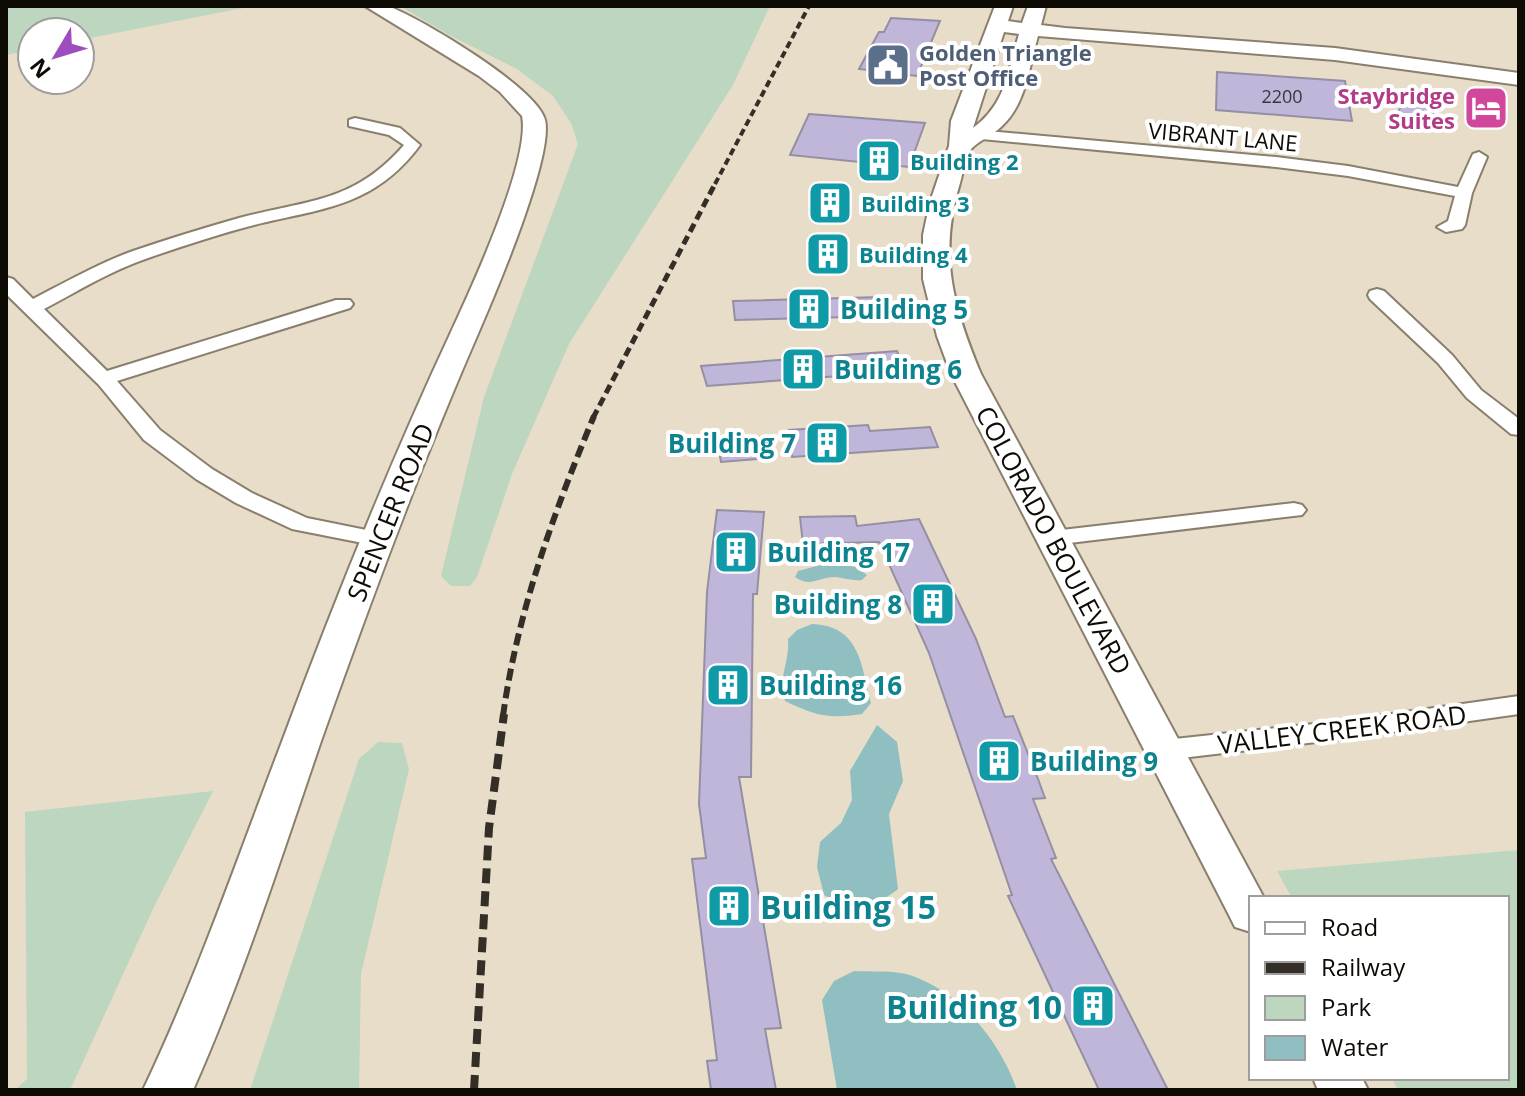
<svg xmlns="http://www.w3.org/2000/svg" width="1525" height="1096" viewBox="0 0 1525 1096" font-family="'Open Sans',sans-serif">
<style>
.green{fill:#bdd6bf}
.water{fill:#8fbfc0}
.building{fill:#bfb6da;stroke:#948fa2;stroke-width:2}
.lines{fill:none;stroke-linecap:round;stroke-linejoin:round}
.street-casing{stroke:#897f6c;stroke-width:4}
.secondary-casing{stroke:#897f6c;stroke-width:4}
.street{fill:#fff;fill-rule:evenodd}
.secondary{fill:#fff;fill-rule:evenodd}
.rail-far3{stroke:#332e26;stroke-width:4;stroke-dasharray:7 4;stroke-linecap:butt}
.rail-far2{stroke:#332e26;stroke-width:5;stroke-dasharray:9 5;stroke-linecap:butt}
.rail-far1{stroke:#332e26;stroke-width:6;stroke-dasharray:12 6;stroke-linecap:butt}
.rail{stroke:#332e26;stroke-width:8;stroke-dasharray:15 8;stroke-linecap:butt}
.labels{text-anchor:middle;dominant-baseline:central;stroke-width:8;stroke-linejoin:round;paint-order:stroke}
.far-number-label{font-size:18px;fill:#3a363a}
.far-service-label{font-size:22px;font-weight:bold;fill:#4e5e75;stroke:#fff;text-anchor:start}
.far-hotel-label{font-size:22px;font-weight:bold;fill:#b23c85;stroke:#fff;text-anchor:end}
.far-street-label{font-size:22px;fill:#0e0b05;stroke:#fff}
.far-culture-label{font-size:22px;font-weight:bold;fill:#0d838f;stroke:#fff;text-anchor:start}
.culture-label{font-size:26px;font-weight:bold;fill:#0d838f;stroke:#fff;text-anchor:start}
.street-label{font-size:26px;fill:#0e0b05;stroke:#fff}
.near-culture-label{font-size:32px;font-weight:bold;fill:#0d838f;stroke:#fff;text-anchor:start}
</style>
<rect width="100%" height="100%" fill="#e8ddc9"/>
<!-- green -->
<g class="green">
<path d="M6 6H279L248 7 80 40V32H32V50L6 55Z"/>
<path d="M400 6H770L733 85 569 344 512 474 477 577 470 586H451L441 576 484 397 578 144 571 123 553 96 517 69 449 35Z"/>
<path d="M378 742 402 743 409 769 361 974 359 1090H250L359 759Z"/>
<path d="M213 791 153 909 70 1090H15L27 1079 25 812Z"/>
<path d="M1519 850V1090H1398L1392 1078H1507V898H1292L1277 871Z"/>
</g>
<!-- water -->
<g class="water">
<path d="M828 563 856 567 867 575 862 580C852 581 844 578 835 577 819 577 810 588 795 577L798 571Z"/>
<path d="M812 624C860 626 861 664 871 703L862 714C828 719 816 716 785 701 777 679 790 662 788 639L797 630Z"/>
<path d="M877 725 897 742 903 781 889 814 898 889C875 908 851 911 824 895L817 867 820 842 841 823 852 800 850 771Z"/>
<path d="M854 971C871 972 894 970 910 975 960 992 1000 1041 1017 1090H837L822 1000 834 981Z"/>
</g>
<!-- building -->
<g class="building">
<path d="M891 18 940 21 917 76 859 69 879 32H884Z"/>
<path d="M1217 72 1345 81 1352 121 1216 110Z"/>
<path d="M1410 89 1440 93 1432 118 1397 116 1405 94H1408Z"/>
<path d="M809 114 925 123 909 167 790 155Z"/>
<path d="M881 297 886 316 735 320 733 301Z"/>
<path d="M897 351 906 371 707 386 701 366Z"/>
<path d="M868 425 870 431 930 427 938 447 792 457 789 430Z"/>
<path d="M771 436 769 458 721 462 717 440Z"/>
<path d="M717 510 764 512 757 594H753L751 777H739L781 1028 765 1029 776 1090H711L707 1061 717 1060 692 859 706 858 699 804 707 592Z"/>
<path d="M855 516 857 526 919 519 976 639 1005 717 1013 716 1038 779 1045 798 1033 799 1056 858 1051 859 1168 1090H1099L1008 896 1012 895 929 653 879 542 803 544 800 517Z"/>
</g>
<g class="lines">
<!-- street casing -->
<g class="street-casing">
<g id="street">
<path d="M355 118 400 128 420 145C374 207 323 208 254 225 219 234 183 246 148 258 112 270 78 291 44 309L107 371 336 300H350L353 304 350 308 117 381 160 430 212 469 252 493 307 518 386 534 390 539 386 544 378 546 292 529 236 503 196 479 144 440 99 385 6 294V277L13 279 33 299C66 282 99 263 133 251 168 239 204 228 239 218 307 200 354 203 404 145L389 135 349 126V120Z"/>
<path d="M977 130 1276 157 1348 166 1458 187 1473 154 1479 152 1487 157 1472 193 1465 225 1462 229 1446 232 1437 227 1448 221 1455 196 1348 176 1276 167 971 138 969 135Z"/>
<path d="M1377 289 1384 291 1452 355 1481 390 1519 419V435L1511 434 1467 398 1438 363 1370 299 1368 295 1370 291Z"/>
<path d="M1294 503 1302 505 1306 510 1302 515 1053 545 1045 543 1041 538 1045 533 1053 531Z"/>
<path d="M1519 696V714L1342 739 1165 760 1155 757 1151 750 1155 743 1165 740 1342 721Z"/>
</g>
</g>
<!-- secondary casing -->
<g class="secondary-casing">
<g id="secondary">
<path d="M365 6C372 6 382 4 390 7 422 19 537 88 545 120 554 155 496 292 480 329 421 464 370 603 321 741 281 858 243 977 193 1090H143C196 979 236 862 280 747 332 607 388 467 451 332 471 289 531 159 522 116L500 92 479 76Z"/>
<path d="M995 6H1013L1008 21 1022 23 1028 6H1046L1041 25 1065 28 1335 48 1519 73V85L1335 60 1038 36C1029 67 1026 104 1002 126 993 135 980 140 972 148 965 155 963 173 960 183 938 254 953 307 981 374L1264 898H1251V932L1235 927 1229 915 951 374 937 336 923 279V235L930 202 949 146 951 121ZM1004 32 1019 34C1008 71 1006 104 973 128Z"/>
<path d="M1313 1078H1362L1368 1090H1318Z"/>
</g>
</g>
<!-- street -->
<use href="#street" class="street"/>
<!-- secondary -->
<use href="#secondary" class="secondary"/>
<!-- rail-far3 -->
<path class="rail-far3" d="M715 184 809 6"/>
<!-- rail-far2 -->
<path class="rail-far2" d="M593 418 716 182"/>
<!-- rail-far1 -->
<path class="rail-far1" d="M503 716C517 613 554 512 594 416"/>
<!-- rail -->
<path class="rail" d="M474 1090 489 828 504 714"/>
</g>
<!-- icons -->
<defs>
<g id="civic-square" transform="scale(2.3)"><rect x="-9" y="-9" width="18" height="18" rx="4" fill="#5c6f8a" stroke="#fff"/><path d="M-.6-6.5H3V-4.5H.6V-3L4-1V1h2V6H-6V1h2V-1L-.6-3ZM-1.2 2.5V6h2.4V2.5Z" fill="#fff"/></g>
<g id="hotel-square" transform="scale(2.3)"><rect x="-9" y="-9" width="18" height="18" rx="4" fill="#d1479c" stroke="#fff"/><path d="M-6-4.5h1.5V1H6V5H4.5V3h-9V5H-6ZM-4 0a1.8 1.8 0 1 1 3.6 0ZM.5 0V-2.5h3Q6-2.5 6 0Z" fill="#fff"/></g>
<g id="building-square" transform="scale(2.3)"><rect x="-9" y="-9" width="18" height="18" rx="4" fill="#0f9aa8" stroke="#fff"/><path d="M-4-6H4V6H1V3H-1V6H-4ZM-2.5-4.3h1.7v1.8h-1.7ZM.8-4.3h1.7v1.8H.8ZM-2.5-1h1.7V.8h-1.7ZM.8-1h1.7V.8H.8Z" fill="#fff"/></g>
</defs>
<g fill-rule="evenodd">
<use href="#civic-square" x="888" y="65"/>
<use href="#hotel-square" x="1486" y="108"/>
<use href="#building-square" x="879" y="161"/>
<use href="#building-square" x="830" y="203"/>
<use href="#building-square" x="828" y="254"/>
<use href="#building-square" x="809" y="309"/>
<use href="#building-square" x="803" y="369"/>
<use href="#building-square" x="827" y="443"/>
<use href="#building-square" x="736" y="552"/>
<use href="#building-square" x="933" y="604"/>
<use href="#building-square" x="728" y="685"/>
<use href="#building-square" x="999" y="761"/>
<use href="#building-square" x="729" y="906"/>
<use href="#building-square" x="1093" y="1006"/>
</g>
<g class="labels">
<!-- far-number labels -->
<g class="far-number-label">
<text x="1282" y="96">2200</text>
</g>
<!-- far-service labels -->
<g class="far-service-label">
<text x="919" y="52">Golden Triangle<tspan x="919" dy="25">Post Office</tspan></text>
</g>
<!-- far-hotel labels -->
<g class="far-hotel-label">
<text x="1455" y="95">Staybridge<tspan x="1455" dy="25">Suites</tspan></text>
</g>
<!-- far-street labels -->
<g class="far-street-label">
<text transform="translate(1223 136) rotate(5)">VIBRANT LANE</text>
</g>
<!-- far-culture labels -->
<g class="far-culture-label">
<text x="910" y="161">Building 2</text>
<text x="861" y="203">Building 3</text>
<text x="859" y="254">Building 4</text>
</g>
<!-- culture labels -->
<g class="culture-label">
<text x="840" y="309">Building 5</text>
<text x="834" y="369">Building 6</text>
<text x="796" y="443" text-anchor="end">Building 7</text>
<text x="767" y="552">Building 17</text>
<text x="902" y="604" text-anchor="end">Building 8</text>
<text x="759" y="685">Building 16</text>
<text x="1030" y="761">Building 9</text>
</g>
<!-- street labels -->
<g class="street-label">
<text transform="translate(390 512) rotate(-68)">SPENCER ROAD</text>
<text transform="translate(1054 540) rotate(62)">COLORADO BOULEVARD</text>
<text transform="translate(1342 729) rotate(-7)">VALLEY CREEK ROAD</text>
</g>
<!-- near-culture labels -->
<g class="near-culture-label">
<text x="760" y="906">Building 15</text>
<text x="1062" y="1006" text-anchor="end">Building 10</text>
</g>
</g>
<!-- border -->
<rect width="1525" height="1096" fill="none" stroke="#0e0b05" stroke-width="16"/>
<!-- legend -->
<rect x="1249" y="896" width="260" height="184" fill="#ffffff" stroke="#9f9d9b" stroke-width="2"/>
<rect x="1265" y="922" width="40" height="12" fill="#ffffff" stroke="#9f9d9b" stroke-width="2"/>
<text x="1321" y="936" font-size="24" fill="#0e0b05">Road</text>
<rect x="1265" y="962" width="40" height="12" fill="#332e26" stroke="#9f9d9b" stroke-width="2"/>
<text x="1321" y="976" font-size="24" fill="#0e0b05">Railway</text>
<rect x="1265" y="996" width="40" height="24" fill="#bdd6bf" stroke="#9f9d9b" stroke-width="2"/>
<text x="1321" y="1016" font-size="24" fill="#0e0b05">Park</text>
<rect x="1265" y="1036" width="40" height="24" fill="#8fbfc0" stroke="#9f9d9b" stroke-width="2"/>
<text x="1321" y="1056" font-size="24" fill="#0e0b05">Water</text>
<!-- north arrow -->
<g transform="translate(56 56) rotate(232)"><circle r="38" fill="#ffffff" stroke="#9f9d9b" stroke-width="2"/>
<path d="M0-6L14 30L0 20L-14 30Z" fill="#9d4dbd"/>
<text y="-12" font-size="22" font-weight="bold" text-anchor="middle" fill="#0e0b05">N</text>
</g>
</svg>
